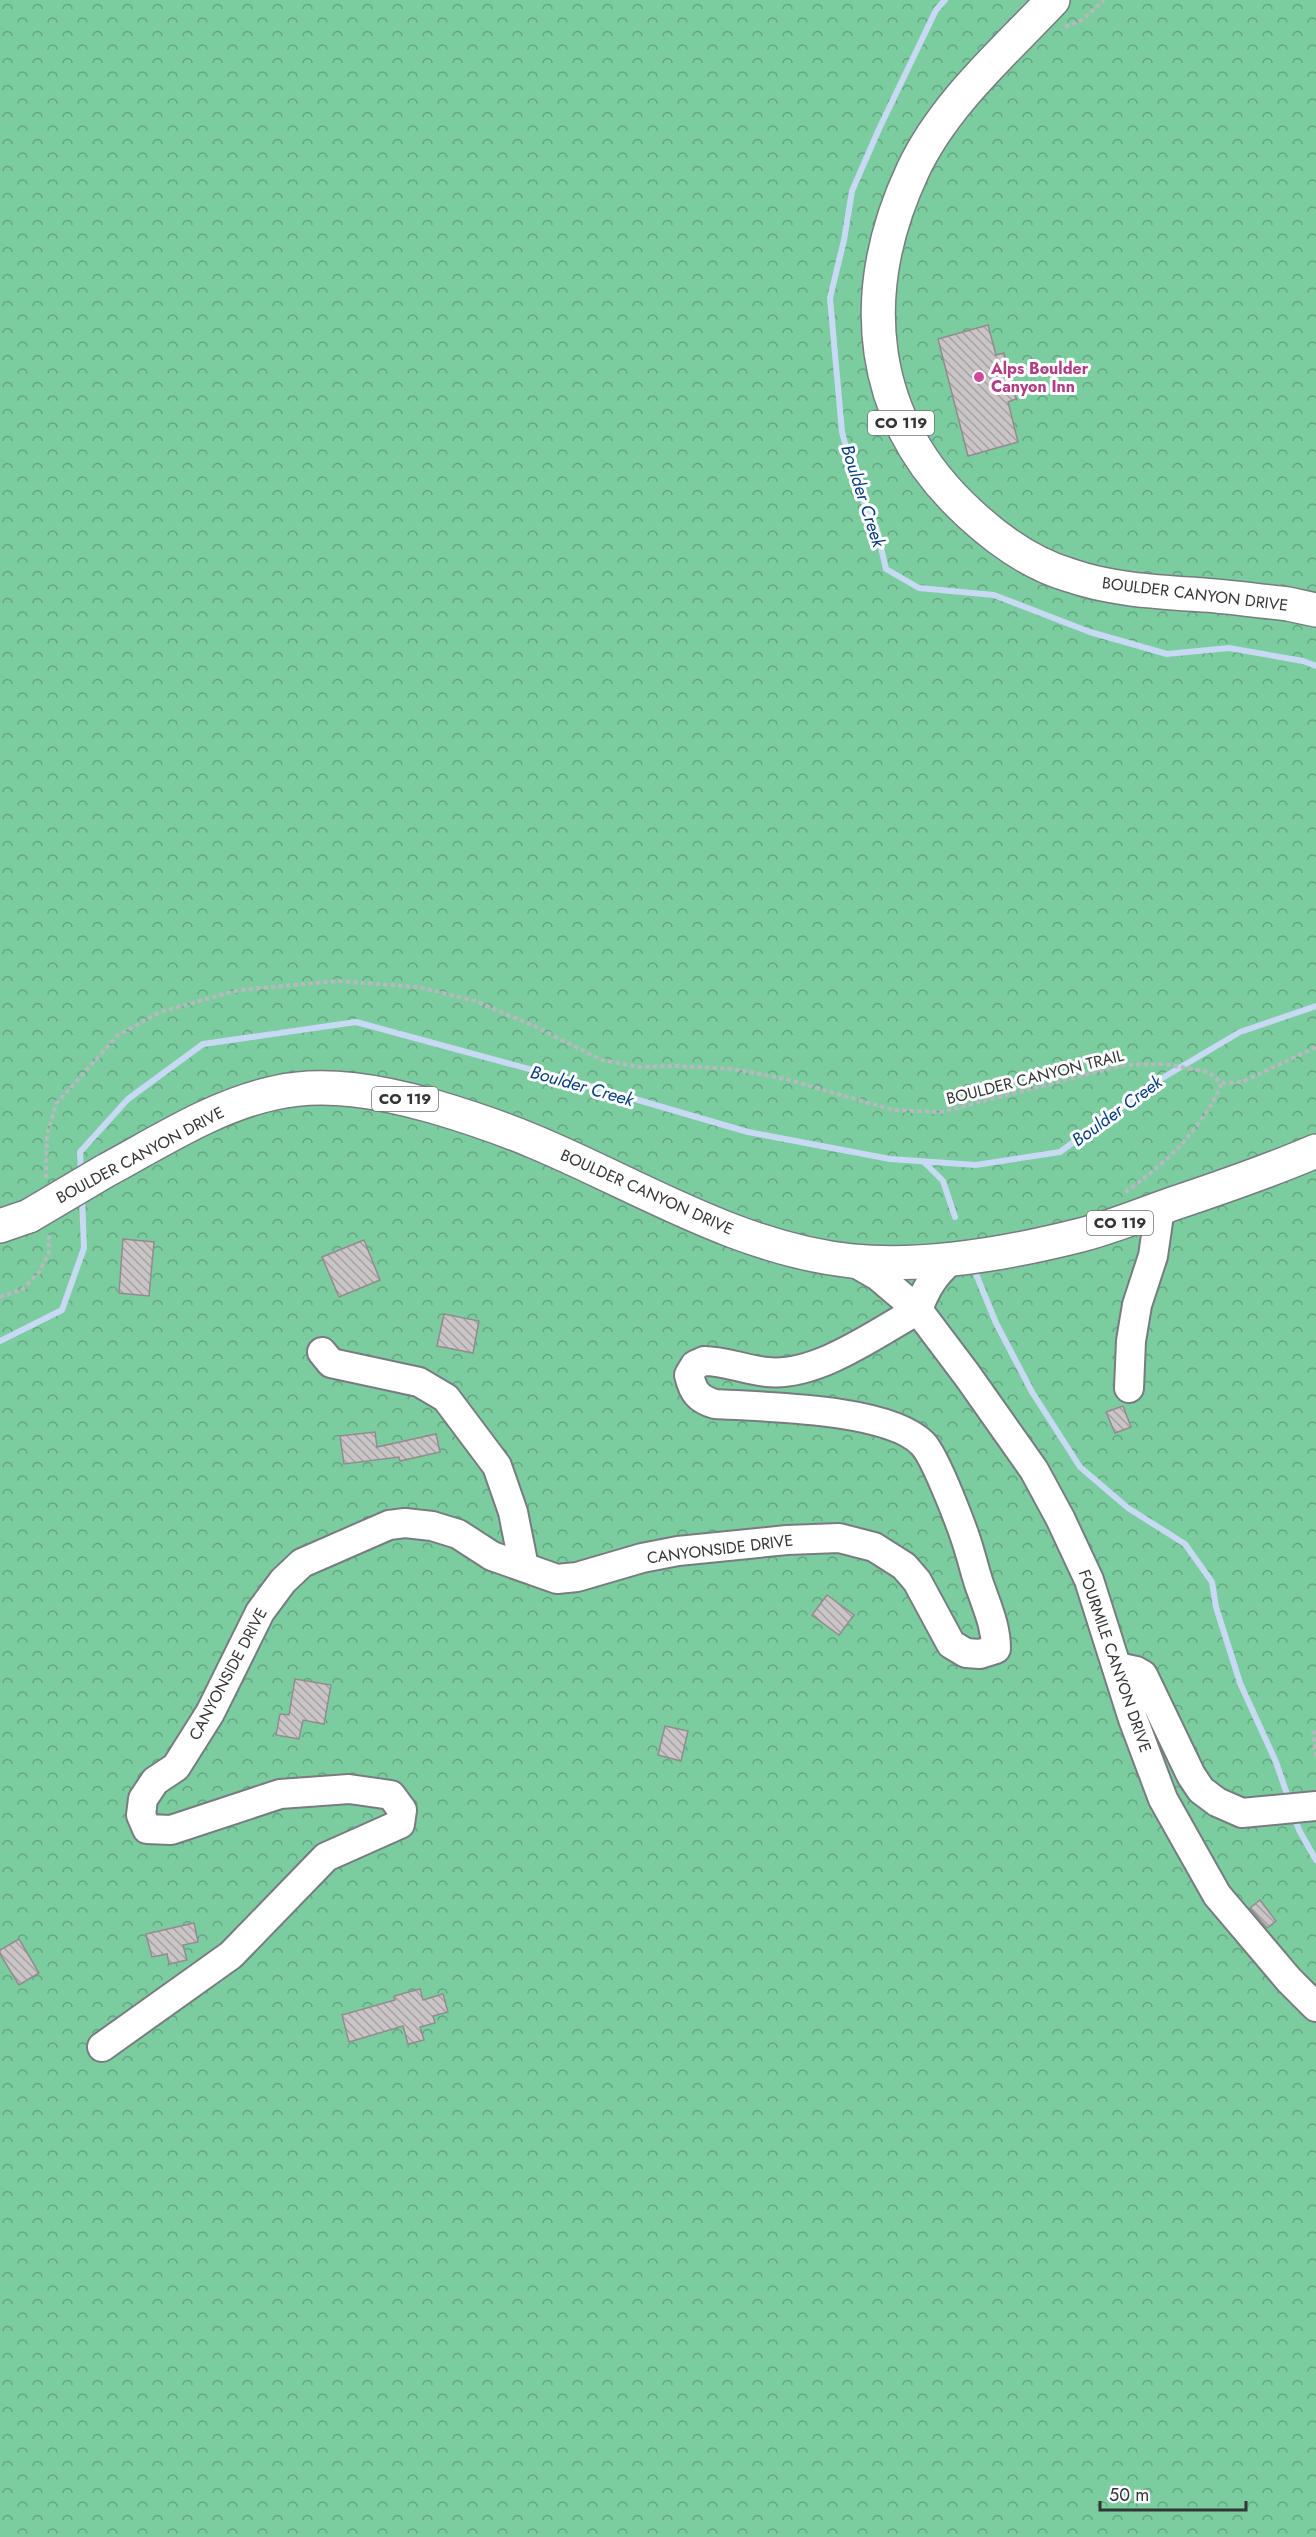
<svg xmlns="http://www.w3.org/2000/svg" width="1316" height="2537" viewBox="0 0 1316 2537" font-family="Jost,sans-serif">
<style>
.forest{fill:url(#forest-crowns)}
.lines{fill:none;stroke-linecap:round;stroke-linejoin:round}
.stream{stroke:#c7d9f3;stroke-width:6}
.building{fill:url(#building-back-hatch);stroke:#938c8f;stroke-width:1.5}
.minor-casing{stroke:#787c80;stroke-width:32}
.major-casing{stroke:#787c80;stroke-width:36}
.path{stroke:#b6b9bd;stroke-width:4;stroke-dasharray:4.5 3;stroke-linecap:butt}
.minor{stroke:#fff;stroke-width:28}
.major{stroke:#fff;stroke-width:33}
.major-bridge-casing{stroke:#787c80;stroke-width:36;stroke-linecap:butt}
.major-bridge{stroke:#fff;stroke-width:33}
.hotel-dot{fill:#d1479c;stroke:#fff;stroke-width:2}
.labels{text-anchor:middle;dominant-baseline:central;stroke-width:6;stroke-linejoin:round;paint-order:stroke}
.shield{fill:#fff;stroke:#707273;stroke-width:1.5}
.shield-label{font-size:15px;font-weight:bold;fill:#333537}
.hotel-label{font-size:16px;font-weight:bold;fill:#b23c85;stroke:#fff;text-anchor:start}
.street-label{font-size:16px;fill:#333537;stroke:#fff}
.water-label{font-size:18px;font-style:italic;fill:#033d84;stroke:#fff}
</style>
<defs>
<pattern id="forest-crowns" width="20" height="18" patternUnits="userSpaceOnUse" patternTransform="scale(1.5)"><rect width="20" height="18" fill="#7bcc9f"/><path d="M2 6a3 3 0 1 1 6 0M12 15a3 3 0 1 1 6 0" fill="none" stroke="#65a682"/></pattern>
<pattern id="building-back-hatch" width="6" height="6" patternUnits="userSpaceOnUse" patternTransform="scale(1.5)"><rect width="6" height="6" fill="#cac4c6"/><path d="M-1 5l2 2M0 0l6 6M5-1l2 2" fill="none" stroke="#a5a0a2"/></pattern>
</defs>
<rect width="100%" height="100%" fill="#f3f7fc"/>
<!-- forest -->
<rect class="forest" x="0" y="0" width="1316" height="2537"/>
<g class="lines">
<!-- stream -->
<g class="stream">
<path d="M945 0 936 10 879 129 852 191 844 240 830 298 842 432 857 488 877 530 886 569 919 588 994 595 1090 632 1167 654 1229 648 1303 661 1316 666"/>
<path d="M924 1162 943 1181 955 1217"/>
<path d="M81 1174 80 1152 128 1099 203 1044 356 1022 566 1079 748 1132 890 1159 976 1165 1060 1152 1159 1080 1240 1032 1316 1006"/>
<path d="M976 1274 996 1323 1032 1392 1080 1467 1128 1508 1185 1544 1212 1582 1216 1607 1240 1683 1276 1762 1289 1800"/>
<path d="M0 1341 62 1310 84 1248 82 1197"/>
<path d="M1294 1815 1299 1830 1316 1860"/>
</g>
</g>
<!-- building -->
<g class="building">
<path d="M988 325 996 355 1004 353 1016 399 1008 402 1018 442 968 456 938 339Z"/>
<path d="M123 1239 154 1242 149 1296 119 1293Z"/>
<path d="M364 1240 380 1280 339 1297 322 1257Z"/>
<path d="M444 1314 479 1321 473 1353 437 1346Z"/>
<path d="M1123 1406 1131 1427 1115 1433 1106 1412Z"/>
<path d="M375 1432 377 1447 436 1434 440 1452 400 1461 399 1457 344 1464 340 1436Z"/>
<path d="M827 1595 854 1615 839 1635 812 1615Z"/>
<path d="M295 1679 331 1685 324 1724 303 1720 299 1739 276 1735 280 1714 289 1715Z"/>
<path d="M665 1726 688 1731 681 1761 658 1755Z"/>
<path d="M1260 1900 1276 1921 1267 1928 1250 1908Z"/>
<path d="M194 1923 198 1942 183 1945 187 1960 169 1964 167 1954 152 1957 146 1934Z"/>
<path d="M19 1939 39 1973 19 1985 0 1954V1950Z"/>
<path d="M420 1989 423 2000 443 1994 448 2012 433 2016 435 2023 420 2027 424 2040 408 2044 403 2026 349 2042 342 2015 395 2000 394 1996Z"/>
</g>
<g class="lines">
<!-- minor casing -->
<g class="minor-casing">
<g id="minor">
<path d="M852 1261 878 1276 918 1310 967 1375 1034 1470 1060 1518 1089 1580 1133 1719 1163 1799 1217 1895 1289 1980 1316 2007"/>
<path d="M322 1352 331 1363 419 1382 446 1398 497 1466 513 1512 524 1567"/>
<path d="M1129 1388 1131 1341 1137 1305 1153 1256 1160 1208"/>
<path d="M1117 1667 1136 1671 1143 1675 1191 1775 1201 1790 1217 1802 1242 1813 1316 1806"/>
<path d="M102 2047 231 1955 326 1857 400 1824 402 1810 391 1795 349 1789 280 1794 171 1830 147 1829 141 1815 143 1799 155 1781 176 1767 210 1713 260 1612 283 1581 302 1563 389 1525 405 1523 432 1526 458 1534 492 1556 557 1579 577 1577 642 1558 678 1551 787 1540 839 1538 874 1547 904 1566 917 1581 951 1644 966 1653 980 1654 996 1649C996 1628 989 1612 982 1592 977 1580 974 1566 970 1553 964 1531 936 1458 923 1444 889 1408 764 1407 715 1404 698 1399 693 1392 689 1375L695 1365 704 1361C725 1361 746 1370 767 1372 817 1377 875 1334 918 1310 926 1287 935 1274 953 1258"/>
</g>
</g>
<!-- major casing -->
<g class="major-casing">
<g id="major">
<path d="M1053 0C1003 53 944 104 913 170 855 294 867 420 970 514 998 540 1032 564 1069 575 1112 590 1159 592 1204 595 1232 597 1260 601 1288 604L1316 610"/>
<path d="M105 1171C159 1142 214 1106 274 1093 325 1081 382 1092 432 1106 466 1116 502 1128 535 1142 638 1185 738 1249 852 1261 924 1268 1010 1253 1081 1235 1112 1227 1141 1215 1172 1204 1220 1188 1269 1171 1316 1151"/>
<path d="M0 1226 29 1216"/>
</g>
</g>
<!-- path -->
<g class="path">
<path d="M1065 27 1082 20 1104 0"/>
<path d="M46 1178 47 1135 56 1104 117 1036 160 1012 239 990 338 981 418 987 475 1001 532 1025 602 1060 639 1067 678 1066 733 1069 786 1079 893 1110 941 1112 1124 1065 1164 1064 1208 1072 1222 1083 1242 1082 1316 1047"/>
<path d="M1125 1192C1164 1166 1203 1128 1222 1083"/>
<path d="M0 1297 23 1289 39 1272 49 1253V1233"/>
<path d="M1316 1732 1313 1733 1316 1756"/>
</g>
<!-- minor -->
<use href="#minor" class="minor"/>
<!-- major -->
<use href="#major" class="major"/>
<!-- major-bridge casing -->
<g class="major-bridge-casing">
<path id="major-bridge" d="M29 1216 105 1171"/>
</g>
<!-- major-bridge -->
<use href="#major-bridge" class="major-bridge"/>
</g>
<!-- markers -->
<circle class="hotel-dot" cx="979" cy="377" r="6"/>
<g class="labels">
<!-- shield labels -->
<g class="shield">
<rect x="868" y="411" width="66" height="24" rx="4.5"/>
<rect x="372" y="1087" width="66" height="24" rx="4.5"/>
<rect x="1087" y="1211" width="66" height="24" rx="4.5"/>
</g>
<g class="shield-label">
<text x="901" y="423">CO 119</text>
<text x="405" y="1099">CO 119</text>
<text x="1120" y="1223">CO 119</text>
</g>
<!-- hotel labels -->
<g class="hotel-label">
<text x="991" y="368">Alps Boulder<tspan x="991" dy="18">Canyon Inn</tspan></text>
</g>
<!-- street labels -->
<g class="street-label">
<text transform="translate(1195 594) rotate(7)">BOULDER CANYON DRIVE</text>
<text transform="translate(1035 1077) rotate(-14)">BOULDER CANYON TRAIL</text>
<text transform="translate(140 1155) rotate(-28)">BOULDER CANYON DRIVE</text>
<text transform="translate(647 1192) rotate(24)">BOULDER CANYON DRIVE</text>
<text transform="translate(720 1549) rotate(-7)">CANYONSIDE DRIVE</text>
<text transform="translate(1115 1661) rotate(71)">FOURMILE CANYON DRIVE</text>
<text transform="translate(228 1674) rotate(-62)">CANYONSIDE DRIVE</text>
</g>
<!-- water labels -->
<g class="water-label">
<text transform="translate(863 496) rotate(72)">Boulder Creek</text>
<text transform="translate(582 1086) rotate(16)">Boulder Creek</text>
<text transform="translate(1117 1111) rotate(-36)">Boulder Creek</text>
</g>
</g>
<!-- scale -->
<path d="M1100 2501v9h146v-9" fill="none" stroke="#333537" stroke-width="3"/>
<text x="1109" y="2501" font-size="18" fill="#333537" stroke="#ffffff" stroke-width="4.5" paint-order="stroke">50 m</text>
</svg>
